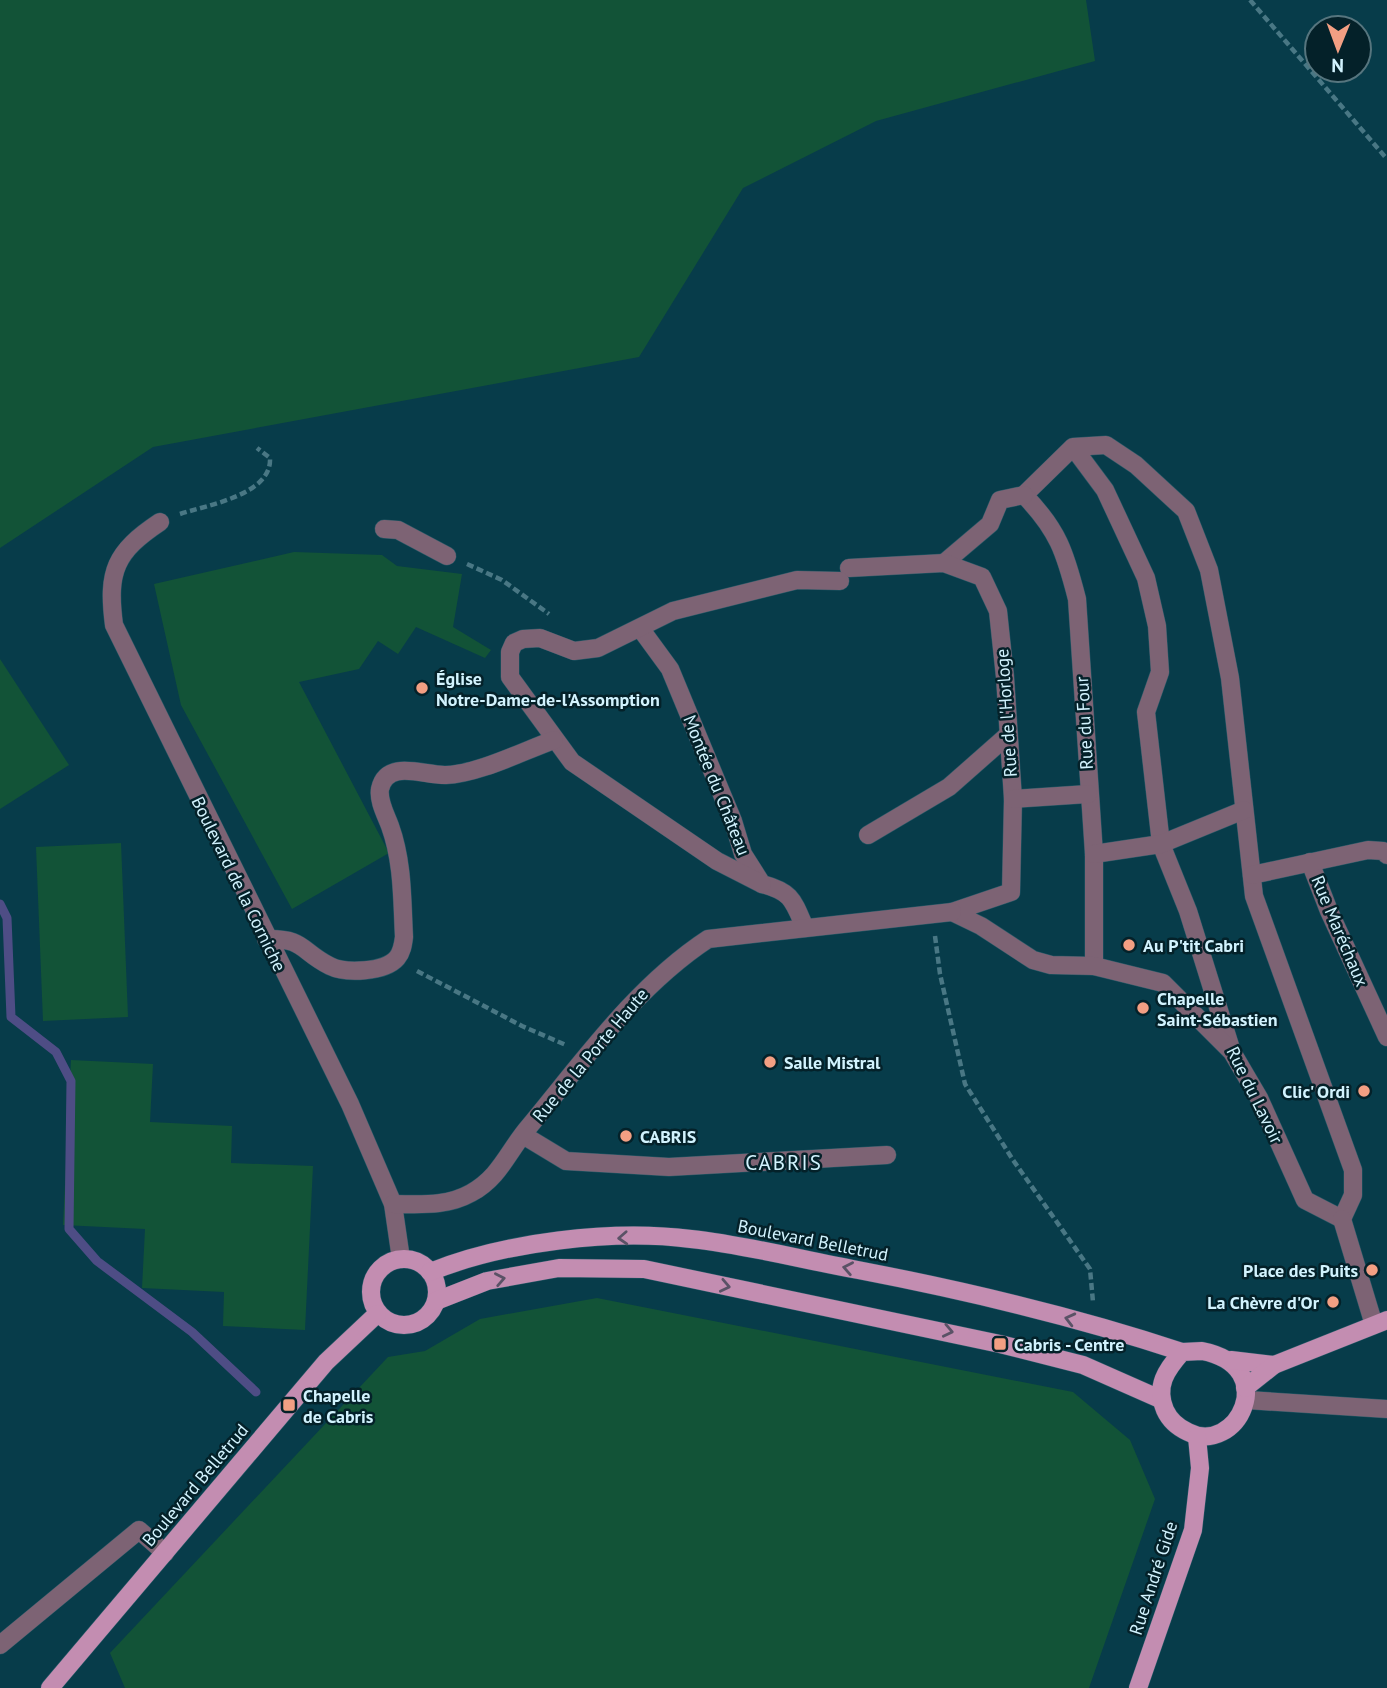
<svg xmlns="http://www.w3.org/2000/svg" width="1387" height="1688" viewBox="0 0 1387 1688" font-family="'PT Sans',sans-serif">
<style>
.green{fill:#125337}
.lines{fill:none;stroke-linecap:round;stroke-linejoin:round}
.stream{stroke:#4e4d85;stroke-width:9}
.minor-casing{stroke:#275967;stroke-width:19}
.major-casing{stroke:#275967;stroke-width:19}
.path{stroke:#497784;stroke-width:4.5;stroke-dasharray:7 3.5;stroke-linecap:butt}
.minor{stroke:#7d6374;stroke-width:18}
.major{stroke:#c38db1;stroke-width:18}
.oneway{stroke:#5a5266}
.poi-dot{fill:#f39f83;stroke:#042129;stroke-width:2.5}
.labels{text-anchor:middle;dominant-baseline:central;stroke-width:5;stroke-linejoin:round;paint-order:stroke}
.poi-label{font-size:18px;font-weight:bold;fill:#d2f3fe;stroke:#042129;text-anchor:start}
.street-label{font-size:18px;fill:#d2f3fe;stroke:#042129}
.quarter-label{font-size:21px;letter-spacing:2px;fill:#d2f3fe;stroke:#042129}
</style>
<rect width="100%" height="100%" fill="#073c4a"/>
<!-- green -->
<g class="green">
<path d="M0 0H1086L1095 61 876 121 743 188 639 357 153 447 0 548Z"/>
<path d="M294 552 382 555 397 566 462 574 453 627 491 650 485 658 416 627 398 654 378 641 359 669 299 682 389 853 292 909 181 705 154 584Z"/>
<path d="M0 659 69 765 0 809Z"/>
<path d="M121 843 128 1017 43 1021 36 847Z"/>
<path d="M71 1060 153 1064 150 1122 232 1126 231 1163 313 1166 305 1330 223 1326 224 1292 142 1288 145 1229 63 1225Z"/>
<path d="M597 1298 1073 1392 1130 1440 1155 1499 1089 1688H125L110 1653 388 1357 425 1351 480 1319Z"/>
</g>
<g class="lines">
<!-- stream -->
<path class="stream" d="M0 904 7 918 11 1017 56 1052 71 1081 69 1229 97 1261 192 1332 256 1392"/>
<!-- minor casing -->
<g class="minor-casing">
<g id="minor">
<path d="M1024 495 1073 447 1106 445 1136 465 1186 511 1209 570 1230 678 1254 896 1353 1170V1195L1342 1219 1305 1200 1259 1098 1232 1052 1188 911 1161 844 1146 712 1160 672 1157 626 1146 578 1105 490 1073 447"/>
<path d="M1024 495C1058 530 1065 552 1077 599L1094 854V966"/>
<path d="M160 522C115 552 107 571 114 625L350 1104 393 1204 401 1259"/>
<path d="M384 529 398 530 447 556"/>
<path d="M944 563 990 524 1000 500 1024 495"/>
<path d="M849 568 944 563 982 577 998 611 1005 677 1013 799 1011 892 952 912 981 926 1033 960 1051 965 1094 966 1163 983 1230 1050"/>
<path d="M640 628 670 669 733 821 743 854 762 884C792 892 793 900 805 928"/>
<path d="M1013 799 1088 794"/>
<path d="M868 835 949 787 1008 735"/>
<path d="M1094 854 1161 844 1244 810"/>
<path d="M1310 862 1329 911 1387 1037"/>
<path d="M1252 875 1368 850 1383 851 1387 855"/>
<path d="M762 884 717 861 572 762 510 677V652L514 643 523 639 540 638 574 651 598 648 673 611 797 580 840 581"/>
<path d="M266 939C305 938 300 951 330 966 346 974 385 972 397 958 402 952 403 945 404 937 402 899 403 862 390 826 386 815 378 801 380 789 387 758 425 776 446 775 478 774 523 751 554 740"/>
<path d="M523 1135 566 1161 669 1167 887 1155"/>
<path d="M393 1204C420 1204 446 1207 471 1193 499 1178 508 1152 527 1129 582 1063 635 987 708 939L952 912"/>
<path d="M1342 1219 1374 1325"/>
<path d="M1247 1400 1387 1409"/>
<path d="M0 1645 139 1530 165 1553"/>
</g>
</g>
<!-- major casing -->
<g class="major-casing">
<g id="major">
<circle cx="404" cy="1292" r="33"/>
<path d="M430 1272C504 1242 612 1229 691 1239 747 1245 803 1260 858 1270 967 1291 1077 1317 1182 1352"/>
<path d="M436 1301 487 1281 559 1268 644 1269 1000 1344 1083 1365 1160 1399"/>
<path d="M1202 1351C1283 1367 1236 1457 1188 1432 1177 1427 1170 1421 1165 1410 1155 1386 1166 1370 1182 1352Z"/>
<path d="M1231 1360 1274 1365"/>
<path d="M1245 1388 1274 1365 1387 1320"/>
<path d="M50 1688 326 1362 377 1314"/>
<path d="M1138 1688 1193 1530 1200 1468 1197 1437"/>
</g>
</g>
<!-- path -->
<g class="path">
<path d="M1250 0 1387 159"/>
<path d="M180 514C207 505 272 495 270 458L257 448"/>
<path d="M467 564 502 580 549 614"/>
<path d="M935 936 940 974 965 1084 1013 1160 1090 1269 1093 1302"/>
<path d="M417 971 522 1026 566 1045"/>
</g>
<!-- minor -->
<use href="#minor" class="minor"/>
<!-- major -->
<use href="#major" class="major"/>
</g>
<!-- one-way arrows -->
<defs><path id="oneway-chevron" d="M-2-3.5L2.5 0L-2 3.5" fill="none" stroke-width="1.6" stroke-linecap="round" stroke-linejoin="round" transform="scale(1.75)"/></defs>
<g class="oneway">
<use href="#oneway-chevron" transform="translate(623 1238) rotate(177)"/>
<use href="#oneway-chevron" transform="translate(848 1268) rotate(-169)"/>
<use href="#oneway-chevron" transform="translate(500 1279) rotate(-11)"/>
<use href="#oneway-chevron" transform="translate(725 1286) rotate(12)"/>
<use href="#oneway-chevron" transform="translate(1070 1319) rotate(-166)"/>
<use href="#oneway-chevron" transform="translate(948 1331) rotate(12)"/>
</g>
<!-- markers -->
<g class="poi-dot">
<circle cx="422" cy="688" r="7"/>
<circle cx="1129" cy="945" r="7"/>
<circle cx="1143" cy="1008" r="7"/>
<circle cx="770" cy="1062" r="7"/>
<circle cx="1364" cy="1091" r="7"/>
<circle cx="626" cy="1136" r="7"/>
<circle cx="1372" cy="1270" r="7"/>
<circle cx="1333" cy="1302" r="7"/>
<rect x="993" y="1337" width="14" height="14" rx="3.5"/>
<rect x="282" y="1398" width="14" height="14" rx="3.5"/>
</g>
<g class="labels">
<!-- poi labels -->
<g class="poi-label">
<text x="436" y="678">Église<tspan x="436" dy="21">Notre-Dame-de-l'Assomption</tspan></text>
<text x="1143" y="945">Au P'tit Cabri</text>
<text x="1157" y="998">Chapelle<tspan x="1157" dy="21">Saint-Sébastien</tspan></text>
<text x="784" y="1062">Salle Mistral</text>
<text x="1350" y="1091" text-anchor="end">Clic' Ordi</text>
<text x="640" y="1136">CABRIS</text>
<text x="1358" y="1270" text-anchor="end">Place des Puits</text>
<text x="1319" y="1302" text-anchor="end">La Chèvre d'Or</text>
<text x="1014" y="1344">Cabris - Centre</text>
<text x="303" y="1395">Chapelle<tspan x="303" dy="21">de Cabris</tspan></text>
</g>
<!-- street labels -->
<g class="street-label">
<text transform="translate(1006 713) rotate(-94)">Rue de l'Horloge</text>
<text transform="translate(1084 723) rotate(-93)">Rue du Four</text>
<text transform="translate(717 785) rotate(68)">Montée du Château</text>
<text transform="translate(239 884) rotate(64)">Boulevard de la Corniche</text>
<text transform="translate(1340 931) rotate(67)">Rue Maréchaux</text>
<text transform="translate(590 1055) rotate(-50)">Rue de la Porte Haute</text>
<text transform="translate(1255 1095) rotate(64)">Rue du Lavoir</text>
<text transform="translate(813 1240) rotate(11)">Boulevard Belletrud</text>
<text transform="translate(195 1485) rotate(-50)">Boulevard Belletrud</text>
<text transform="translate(1153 1578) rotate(-72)">Rue André Gide</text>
</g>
<!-- quarter labels -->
<g class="quarter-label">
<text x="784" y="1162">CABRIS</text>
</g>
</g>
<!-- north arrow -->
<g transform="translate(1338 49) rotate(181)"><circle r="33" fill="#042129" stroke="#56757e" stroke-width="2"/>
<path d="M0-5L12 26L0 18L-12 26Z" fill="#f39f83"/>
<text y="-10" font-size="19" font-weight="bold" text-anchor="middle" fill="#d2f3fe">N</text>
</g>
</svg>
